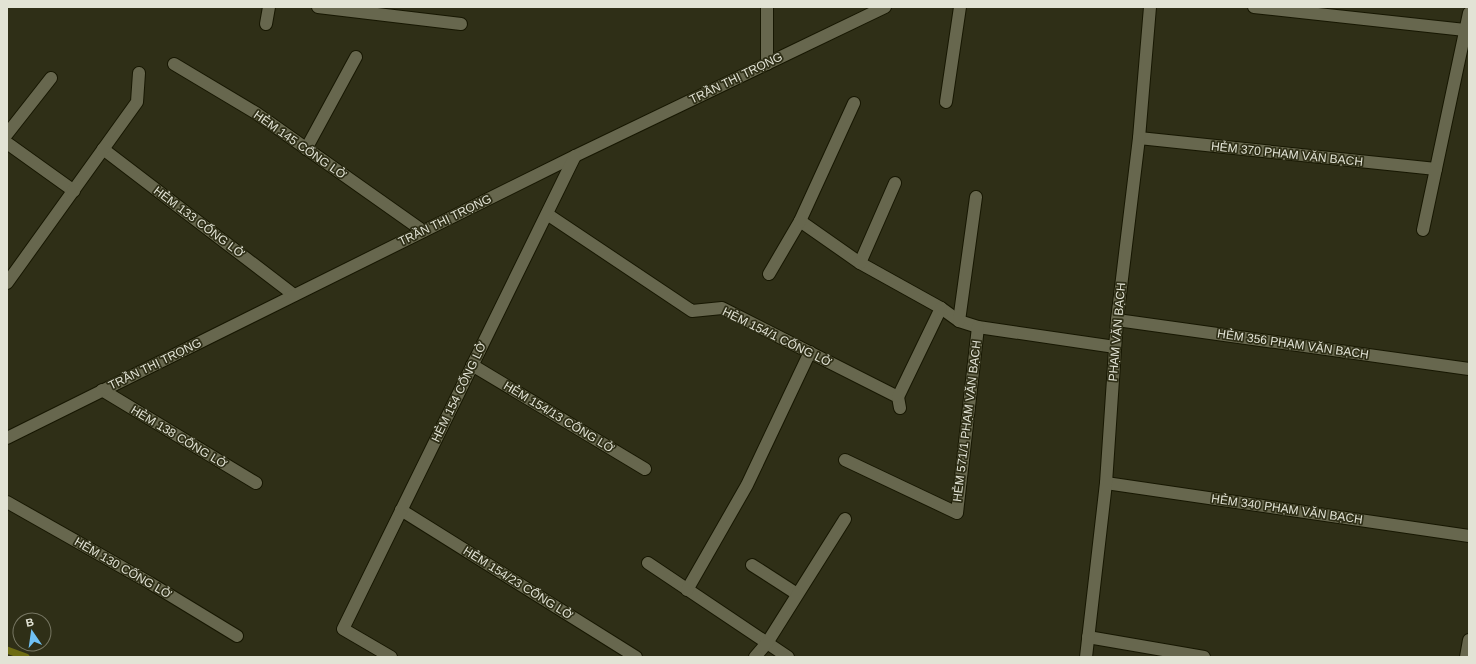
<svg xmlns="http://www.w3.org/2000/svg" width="1476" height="664" viewBox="0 0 1476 664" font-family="Helvetica,sans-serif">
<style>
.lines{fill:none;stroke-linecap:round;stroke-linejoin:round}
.stream{stroke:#6d6c12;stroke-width:7}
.minor-casing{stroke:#171702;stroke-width:14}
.minor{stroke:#67674e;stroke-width:12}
.labels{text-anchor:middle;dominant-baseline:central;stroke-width:3.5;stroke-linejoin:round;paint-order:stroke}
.street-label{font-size:12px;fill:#e2e3d5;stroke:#2f2f17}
</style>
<rect width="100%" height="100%" fill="#2f2f17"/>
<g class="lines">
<!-- stream -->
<path class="stream" d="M7 650 26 657"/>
<!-- minor casing -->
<g class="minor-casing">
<g id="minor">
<path d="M318 7 461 24"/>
<path d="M1254 7 1465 30"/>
<path d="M266 24 269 7"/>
<path d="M174 64 256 113 423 231"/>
<path d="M767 64V7"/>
<path d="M946 102 960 7"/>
<path d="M7 134 51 78"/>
<path d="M1139 138 1436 169"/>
<path d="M7 143 74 191"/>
<path d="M103 149 294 295"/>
<path d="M306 149 356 57"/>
<path d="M547 214 692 311 722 308 898 397 900 408"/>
<path d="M800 221 860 263 941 308 959 321 978 327 1115 347"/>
<path d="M1423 230 1469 13"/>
<path d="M860 263 895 183"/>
<path d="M769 274 800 221 854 103"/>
<path d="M7 283 137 102 139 73"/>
<path d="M1117 320 1469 369"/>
<path d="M959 321 976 197"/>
<path d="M472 365 645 469"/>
<path d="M102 390 256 483"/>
<path d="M898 397 941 308"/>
<path d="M7 438 575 156 885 7"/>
<path d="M845 460 957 513 978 327"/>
<path d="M1106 483 1469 536"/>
<path d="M7 502 150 583 237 636"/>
<path d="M401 510 636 657"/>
<path d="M648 563 788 657"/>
<path d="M752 565 797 594"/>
<path d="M687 590 747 485 810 352"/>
<path d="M1088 637 1204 657"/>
<path d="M391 657 343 629 575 156"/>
<path d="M755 657 767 643 845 519"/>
<path d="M1086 657 1106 483 1117 320 1139 138 1150 7"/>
<path d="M1466 657 1469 640"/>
</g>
</g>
<!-- minor -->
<use href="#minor" class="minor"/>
</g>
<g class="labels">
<!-- street labels -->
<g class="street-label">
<text transform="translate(736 78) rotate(-26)">TRẦN THỊ TRỌNG</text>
<text transform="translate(300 145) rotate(35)">HẺM 145 CỐNG LỞ</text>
<text transform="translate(1287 154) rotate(6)">HẺM 370 PHẠM VĂN BẠCH</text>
<text transform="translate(445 220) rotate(-26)">TRẦN THỊ TRỌNG</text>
<text transform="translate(199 222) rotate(37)">HẺM 133 CỐNG LỞ</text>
<text transform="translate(1117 332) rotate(-85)">PHẠM VĂN BẠCH</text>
<text transform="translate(777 337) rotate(26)">HẺM 154/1 CỐNG LỞ</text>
<text transform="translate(1293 344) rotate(8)">HẺM 356 PHẠM VĂN BẠCH</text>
<text transform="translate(155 364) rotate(-26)">TRẦN THỊ TRỌNG</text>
<text transform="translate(459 392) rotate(-64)">HẺM 154 CỐNG LỞ</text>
<text transform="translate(559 417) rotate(31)">HẺM 154/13 CỐNG LỞ</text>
<text transform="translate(967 421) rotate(-83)">HẺM 571/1 PHẠM VĂN BẠCH</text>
<text transform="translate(179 437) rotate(31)">HẺM 138 CỐNG LỞ</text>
<text transform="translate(1287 509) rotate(8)">HẺM 340 PHẠM VĂN BẠCH</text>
<text transform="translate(123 568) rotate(30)">HẺM 130 CỐNG LỞ</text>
<text transform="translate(518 583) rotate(32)">HẺM 154/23 CỐNG LỞ</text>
</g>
</g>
<!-- border -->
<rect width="1476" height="664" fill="none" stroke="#e2e3d5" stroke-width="16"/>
<!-- north arrow -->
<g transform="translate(32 632) rotate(347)"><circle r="19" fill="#2f2f17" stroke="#777763"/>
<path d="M0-3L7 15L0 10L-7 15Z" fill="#70c1f4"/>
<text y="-6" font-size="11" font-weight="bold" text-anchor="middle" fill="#e2e3d5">B</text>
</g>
</svg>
